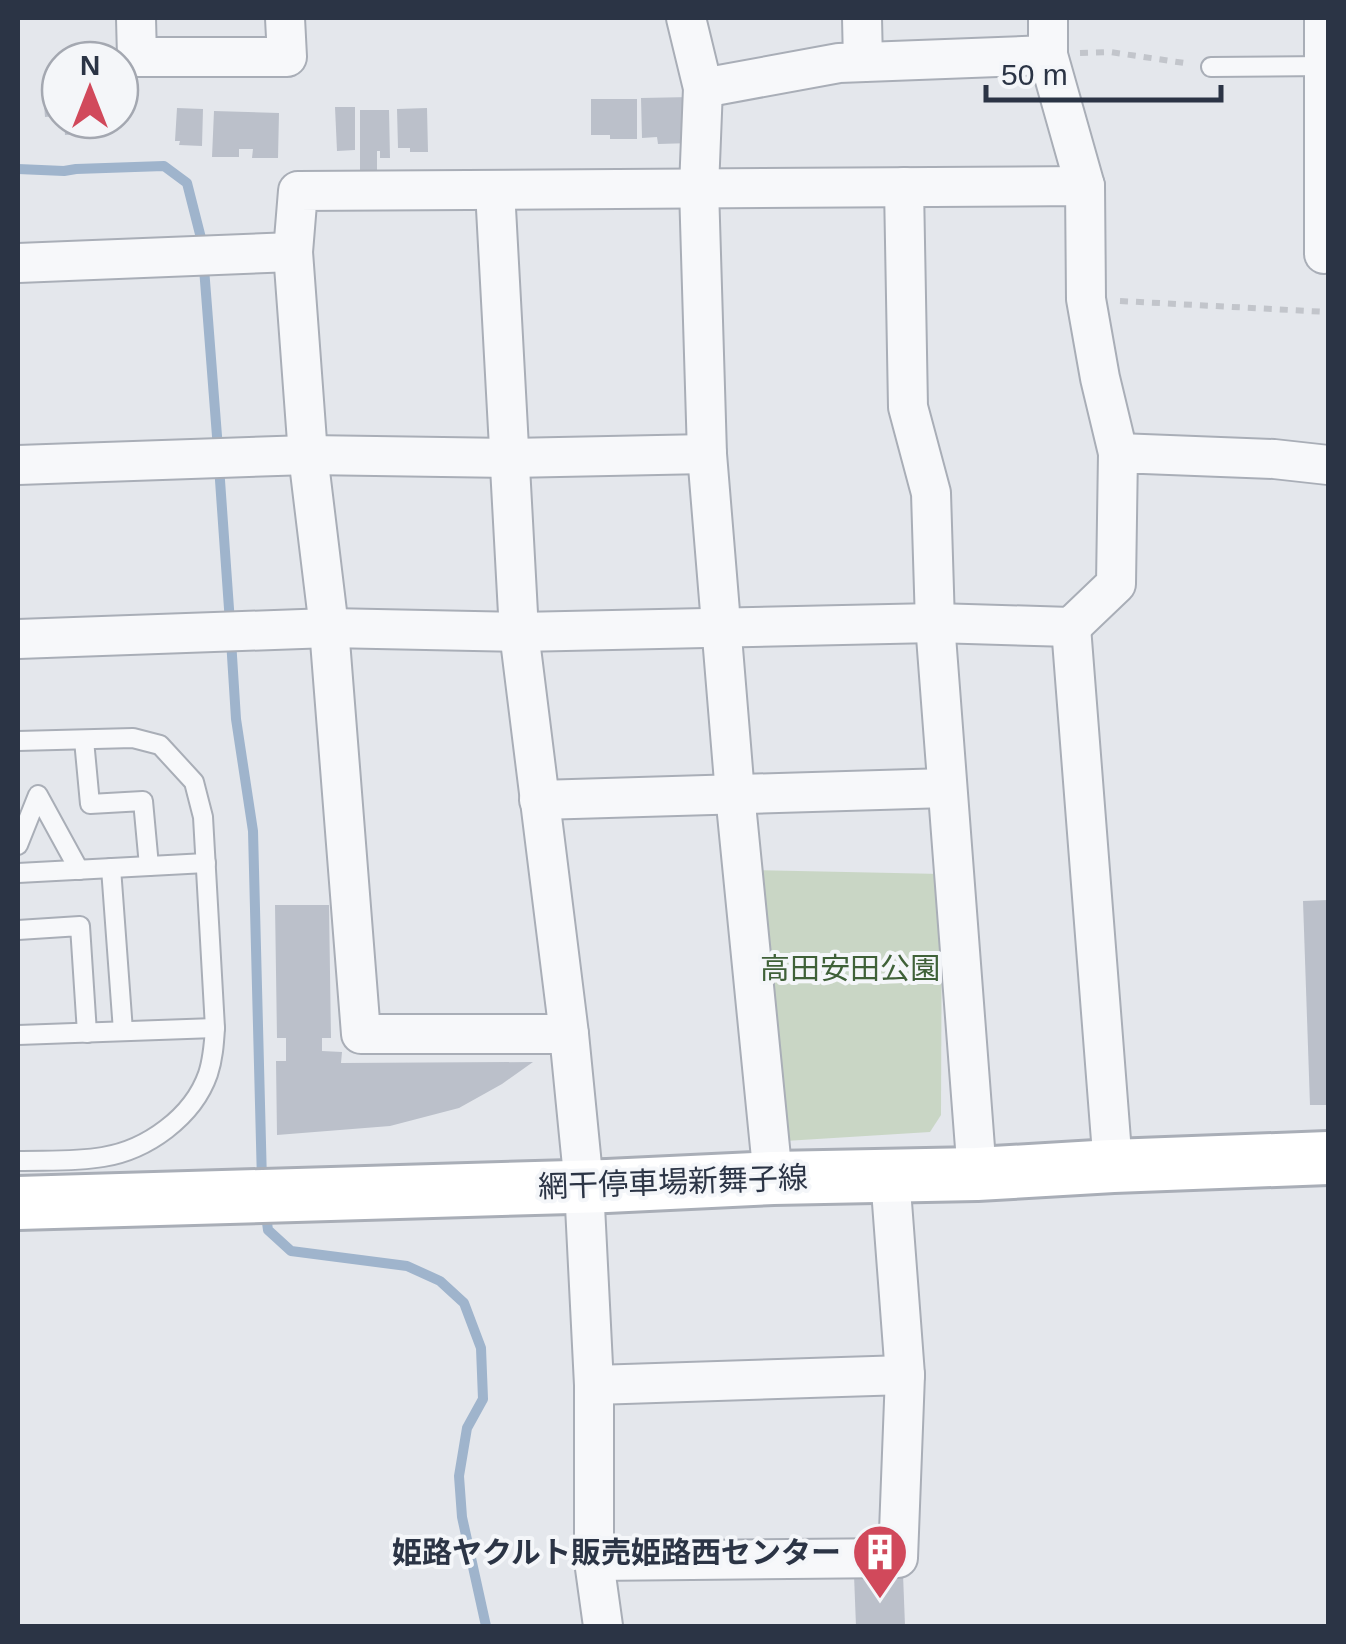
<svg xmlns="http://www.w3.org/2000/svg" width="1346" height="1644" viewBox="0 0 1346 1644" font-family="Helvetica,'Noto Sans JP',sans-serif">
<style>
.green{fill:#c9d6c5}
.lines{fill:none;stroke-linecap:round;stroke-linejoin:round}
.stream{stroke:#9fb4cc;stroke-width:10}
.building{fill:#bbc0ca}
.lane-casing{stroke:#a9aeb7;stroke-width:22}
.street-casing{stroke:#a9aeb7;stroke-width:42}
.secondary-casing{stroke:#a9aeb7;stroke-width:58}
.path{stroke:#c2c5cb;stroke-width:6;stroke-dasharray:8 8;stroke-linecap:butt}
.lane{stroke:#f7f8fa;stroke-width:18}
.street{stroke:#f7f8fa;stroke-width:38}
.secondary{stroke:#fff;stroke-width:52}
.labels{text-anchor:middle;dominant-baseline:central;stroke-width:8;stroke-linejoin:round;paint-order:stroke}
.park-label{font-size:30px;fill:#3f6138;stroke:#f4f6f9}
.street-label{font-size:30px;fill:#2b3445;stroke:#f4f6f9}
.poi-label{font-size:30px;font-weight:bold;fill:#2b3445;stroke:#f4f6f9;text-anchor:end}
</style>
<rect width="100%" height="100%" fill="#e4e7ec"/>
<!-- green -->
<path class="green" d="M750 870 942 874 941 1115 930 1132 785 1141Z"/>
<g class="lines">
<!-- stream -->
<g class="stream">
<path d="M18 169 64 171 76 169 164 166 187 183 202 242 218 449"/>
<path d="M219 466 230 623"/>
<path d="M231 640 236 719 253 831 262 1182"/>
<path d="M265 1208 268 1230 291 1251 407 1266 440 1281 464 1303 481 1348 483 1399 467 1428 459 1476 462 1517 486 1626"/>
</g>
</g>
<!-- building -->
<g class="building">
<path d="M56 88 58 116 45 117 43 90Z"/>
<path d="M691 97 693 143 658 144 657 137 642 138 641 98Z"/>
<path d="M591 99H637V139H610V135H591Z"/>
<path d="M335 107H355V150L337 151Z"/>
<path d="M177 108 203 109 202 146 179 145 180 141H175Z"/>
<path d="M427 108 428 152H410V148H398L397 109Z"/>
<path d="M360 110H389L390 158H380V151H377V170L360 171Z"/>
<path d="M214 111 279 113 278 158H252L253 149H239V157H212Z"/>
<path d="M64 120H104L105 132 65 135Z"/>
<path d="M1328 900V1105H1310L1303 901Z"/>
<path d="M275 905H329L331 1038H322V1051L342 1052 341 1063 533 1062 502 1084 459 1108 390 1126 277 1135 276 1061H286V1038H277Z"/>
<path d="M903 1574 905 1626H856L854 1575Z"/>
</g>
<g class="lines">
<!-- lane casing -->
<g class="lane-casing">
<g id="lane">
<path d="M1211 67 1326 66"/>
<path d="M84 740 90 804 143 801 149 866"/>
<path d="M18 741 133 738 160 745 194 782 203 817 215 1028C214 1044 213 1059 208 1074 193 1117 147 1150 103 1157 75 1162 45 1160 18 1161"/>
<path d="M18 845 38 795 79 870"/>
<path d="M111 868 123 1031"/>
<path d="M18 873 206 863"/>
<path d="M18 930 80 926 87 1033"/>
<path d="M18 1035 215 1028"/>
</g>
</g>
<!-- street casing -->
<g class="street-casing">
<g id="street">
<path d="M136 18 137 57H287L285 18"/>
<path d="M686 18 703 88 699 188 707 454 735 794 773 1178"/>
<path d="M862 18 863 62"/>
<path d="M1048 18V55L1085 186"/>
<path d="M703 88 839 63 1048 55"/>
<path d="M904 187 908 407 931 493 935 623 977 1174"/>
<path d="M495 190 519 632 569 1034 584 1186 594 1385V1561L898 1558 905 1375 890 1176"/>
<path d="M1324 254V18"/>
<path d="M18 263 293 252"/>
<path d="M18 465 308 455 510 458 707 454"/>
<path d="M1071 627 1113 1166"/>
<path d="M18 639 329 628 519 632 935 623 1071 627 1116 584 1118 453 1274 459 1328 465"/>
<path d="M539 800 947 788"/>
<path d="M569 1034H361L329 628 308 455 293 252 298 191 1085 186 1086 299 1100 378 1118 453"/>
<path d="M594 1385 905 1375"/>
<path d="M594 1561 603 1626"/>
</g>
</g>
<!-- secondary casing -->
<g class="secondary-casing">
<path id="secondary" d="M18 1203 607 1186 773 1178 977 1174 1113 1166 1328 1158"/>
</g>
<!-- path -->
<g class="path">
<path d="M1080 53 1110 52 1191 64"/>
<path d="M1120 301 1328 312"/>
</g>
<!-- lane -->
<use href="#lane" class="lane"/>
<!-- street -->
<use href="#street" class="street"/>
<!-- secondary -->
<use href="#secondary" class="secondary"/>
</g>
<!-- icons -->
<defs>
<g id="building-pin" transform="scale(2.875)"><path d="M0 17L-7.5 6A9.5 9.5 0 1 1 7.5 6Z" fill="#d1495b" stroke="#f4f6f9"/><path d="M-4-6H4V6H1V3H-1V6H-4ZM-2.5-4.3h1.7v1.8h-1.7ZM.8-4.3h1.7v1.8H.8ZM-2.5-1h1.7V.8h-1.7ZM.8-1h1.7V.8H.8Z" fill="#fff"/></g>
</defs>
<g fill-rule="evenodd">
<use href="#building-pin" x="880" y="1552"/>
</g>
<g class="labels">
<!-- park labels -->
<g class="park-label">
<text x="850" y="968">高田安田公園</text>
</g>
<!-- street labels -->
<g class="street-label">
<text transform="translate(673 1182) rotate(-2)">網干停車場新舞子線</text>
</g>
<!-- poi labels -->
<g class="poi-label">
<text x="841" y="1552">姫路ヤクルト販売姫路西センター</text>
</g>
</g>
<!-- border -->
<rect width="1346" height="1644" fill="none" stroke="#2b3445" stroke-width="40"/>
<!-- north arrow -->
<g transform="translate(90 90)"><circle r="48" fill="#f4f6f9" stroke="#a4a8b1" stroke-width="2.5"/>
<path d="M0-8L18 38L0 25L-18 38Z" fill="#d1495b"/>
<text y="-15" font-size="28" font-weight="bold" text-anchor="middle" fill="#2b3445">N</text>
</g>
<!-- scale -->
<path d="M986 85v15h235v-15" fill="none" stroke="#2b3445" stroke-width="5"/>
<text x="1001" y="85" font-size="30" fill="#2b3445" stroke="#f4f6f9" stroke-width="8" paint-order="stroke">50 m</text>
</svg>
